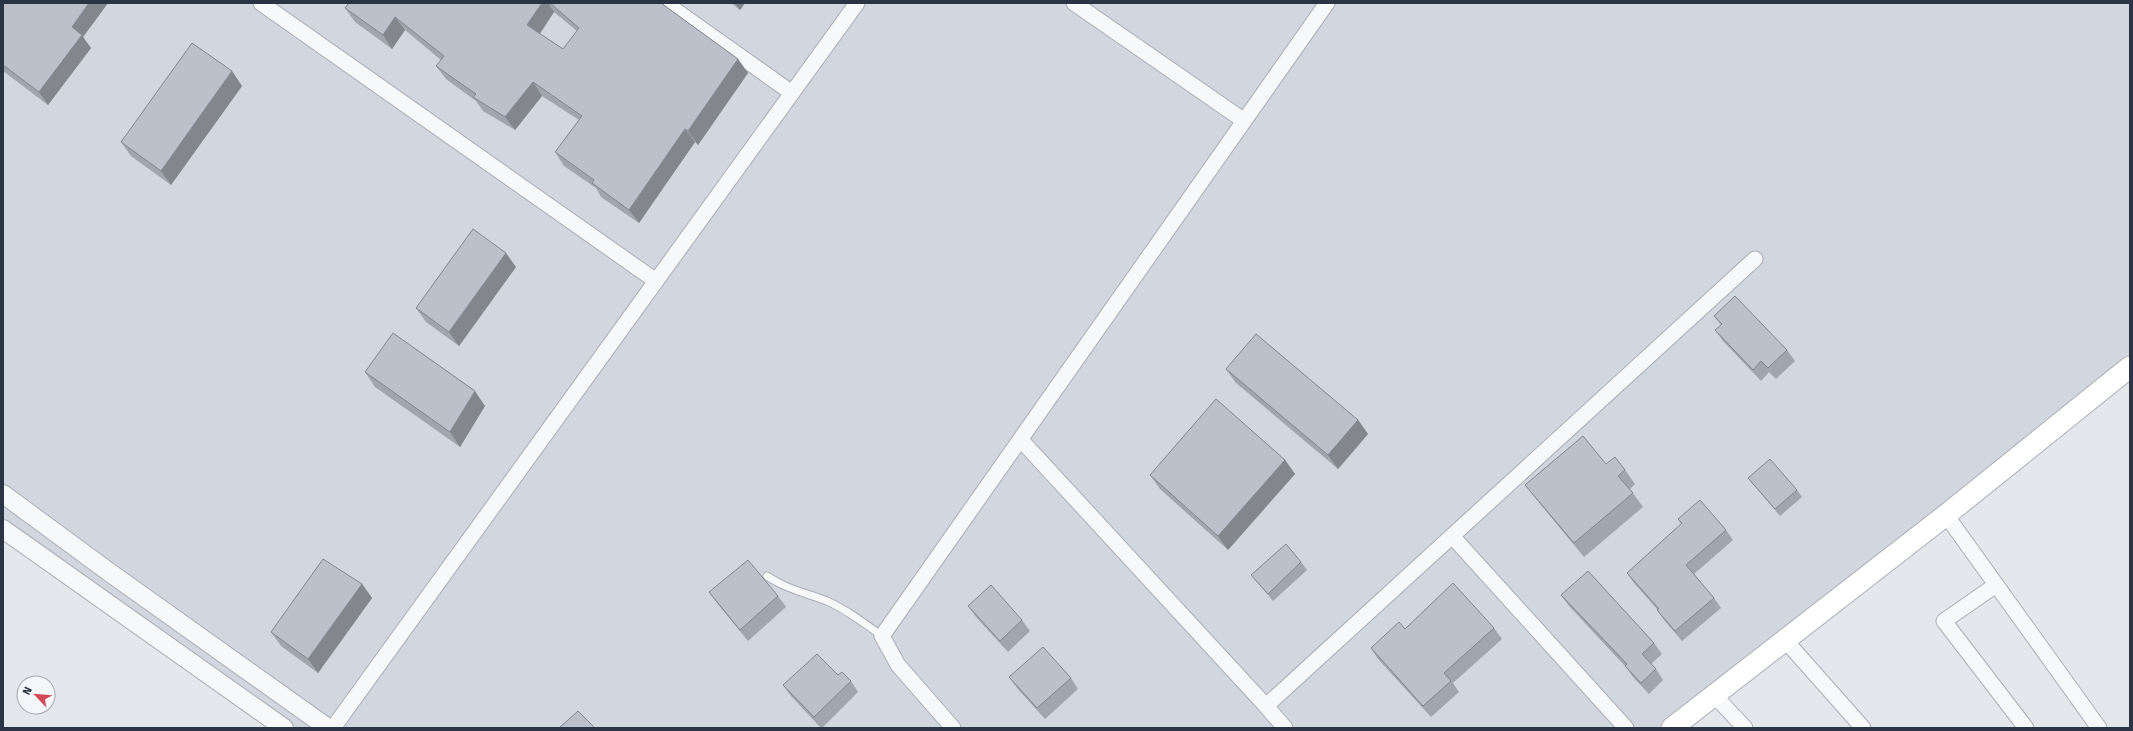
<svg xmlns="http://www.w3.org/2000/svg" width="2133" height="731" viewBox="0 0 2133 731" font-family="'Fira Sans',sans-serif">
<style>
.built{fill:#d2d6de}
.lines{fill:none;stroke-linecap:round;stroke-linejoin:round}
.service-casing{stroke:#a9aeb7;stroke-width:9}
.minor-casing{stroke:#a9aeb7;stroke-width:17}
.tertiary-casing{stroke:#a9aeb7;stroke-width:20}
.secondary-casing{stroke:#a9aeb7;stroke-width:23}
.service{stroke:#f7f8fa;stroke-width:7}
.minor{stroke:#f7f8fa;stroke-width:15}
.tertiary{stroke:#f7f8fa;stroke-width:18}
.secondary{stroke:#fff;stroke-width:21}
.wall{fill:#a1a5ae;fill-rule:evenodd}
.shaded-wall{fill:#83868d}
.building{fill:#bbc0ca;stroke:#83868d}
</style>
<rect width="100%" height="100%" fill="#e4e7ec"/>
<!-- built -->
<path class="built" d="M3 3H2130V368L1675 728H284L3 519Z"/>
<g class="lines">
<!-- service casing -->
<g class="service-casing">
<path id="service" d="M767 576C786 589 806 593 827 601 847 610 864 623 882 636"/>
</g>
<!-- minor casing -->
<g class="minor-casing">
<g id="minor">
<path d="M261 3 656 281"/>
<path d="M665 3 792 93"/>
<path d="M1074 3 1243 120"/>
<path d="M1021 440 1266 706"/>
<path d="M1946 515 2099 728"/>
<path d="M1452 536 1626 728"/>
<path d="M1996 585 1944 621 2026 728"/>
<path d="M1785 640 1863 728"/>
<path d="M1714 695 1745 728"/>
<path d="M333 728 857 3"/>
<path d="M953 728 898 665 882 636 1327 3"/>
<path d="M1285 728 1266 706 1755 259"/>
</g>
</g>
<!-- tertiary casing -->
<g class="tertiary-casing">
<g id="tertiary">
<path d="M3 494 109 572 328 728"/>
<path d="M3 529 284 728"/>
</g>
</g>
<!-- secondary casing -->
<g class="secondary-casing">
<path id="secondary" d="M1672 728 1946 515 2130 367"/>
</g>
<!-- service -->
<use href="#service" class="service"/>
<!-- minor -->
<use href="#minor" class="minor"/>
<!-- tertiary -->
<use href="#tertiary" class="tertiary"/>
<!-- secondary -->
<use href="#secondary" class="secondary"/>
</g>
<!-- wall -->
<g class="wall">
<path d="M3 3H108L83 37 91 48 48 105 3 71Z"/>
<path d="M347 3H661L738 59 748 73 698 145 695 142 639 223 601 197 596 188 564 166 555 152 579 120 542 96 515 130 483 111 476 101 446 79 436 66 441 60 405 30 392 49 355 22 345 8 348 4ZM554 12 577 31 563 49 540 34Z"/>
<path d="M731 3H745L740 10Z"/>
<path d="M242 86 171 185 131 156 121 142Z"/>
<path d="M516 267 459 346 426 322 416 308Z"/>
<path d="M1714 316 1787 350 1795 361 1776 379 1769 372 1761 381 1723 341 1715 330 1721 325Z"/>
<path d="M1226 369 1358 420 1368 434 1338 469 1236 383Z"/>
<path d="M365 372 485 406 460 447 375 387Z"/>
<path d="M1285 460 1295 474 1228 550 1160 489 1150 475Z"/>
<path d="M1606 464 1625 470 1635 484 1630 489 1643 507 1584 557 1536 499 1525 485Z"/>
<path d="M1748 478 1797 490 1802 497 1780 516 1754 485Z"/>
<path d="M1678 519 1726 530 1733 540 1694 574 1714 598 1721 608 1682 641 1664 620 1657 610H1658L1634 583 1627 573 1681 524Z"/>
<path d="M1301 562 1307 570 1273 601 1257 582 1251 575Z"/>
<path d="M362 584 372 598 318 673 281 646 271 632Z"/>
<path d="M709 592 778 596 786 607 748 641 717 603Z"/>
<path d="M1561 595 1654 643 1662 654 1651 664 1656 669 1663 680 1649 694 1633 677 1625 666 1569 606Z"/>
<path d="M968 606 1022 620 1030 631 1008 652 976 617Z"/>
<path d="M1494 628 1502 639 1453 683 1459 692 1431 717 1378 659 1371 648 1405 629Z"/>
<path d="M838 675 851 681 858 692 822 728H821L791 696 783 685Z"/>
<path d="M1009 677 1071 678 1078 689 1045 719 1017 688Z"/>
</g>
<!-- shaded-wall -->
<g class="shaded-wall">
<path d="M89 3H108L83 37 91 48 48 105 39 92 72 27Z"/>
<path d="M542 3H548L554 12 536 39 527 25Z"/>
<path d="M735 3H745L740 10Z"/>
<path d="M395 17 405 30 392 49 383 35Z"/>
<path d="M738 59 748 73 698 145 688 131Z"/>
<path d="M232 71 242 86 171 185 161 171Z"/>
<path d="M533 82 542 96 515 130 505 117Z"/>
<path d="M685 129 695 142 639 223 629 210Z"/>
<path d="M506 253 516 267 459 346 449 332Z"/>
<path d="M475 391 485 406 460 447 450 432Z"/>
<path d="M1358 420 1368 434 1338 469 1328 455Z"/>
<path d="M1285 460 1295 474 1228 550 1218 536Z"/>
<path d="M362 584 372 598 318 673 308 659Z"/>
</g>
<!-- building -->
<g class="building">
<path d="M3 3H89L72 27 82 35 39 92 3 65Z"/>
<path d="M349 3H542L527 25 563 49 579 28 550 3H661L738 59 688 131 685 129 629 210 592 183 594 180 555 152 582 116 533 82 505 117 473 97 476 94 436 66 444 56 395 17 383 35 345 8Z"/>
<path d="M192 43 232 71 161 171 121 142Z"/>
<path d="M473 229 506 253 449 332 416 308Z"/>
<path d="M1735 296 1787 350 1768 368 1761 361 1753 370 1715 330 1722 324 1714 316Z"/>
<path d="M393 333 475 391 450 432 365 372Z"/>
<path d="M1256 334 1358 420 1328 455 1226 369Z"/>
<path d="M1216 399 1285 460 1218 536 1150 475Z"/>
<path d="M1583 436 1606 464 1615 457 1625 470 1618 476 1633 493 1574 543 1525 485Z"/>
<path d="M1770 459 1797 490 1775 509 1748 478Z"/>
<path d="M1700 500 1726 530 1686 565 1714 598 1675 631 1657 610 1659 609 1627 573 1682 523 1678 519Z"/>
<path d="M1286 544 1301 562 1268 594 1251 575Z"/>
<path d="M323 559 362 584 308 659 271 632Z"/>
<path d="M748 560 778 596 740 630 709 592Z"/>
<path d="M1588 571 1654 643 1642 654 1656 669 1641 683 1625 666 1627 664 1561 595Z"/>
<path d="M1453 583 1494 628 1444 673 1451 681 1423 706 1371 648 1399 622 1405 629Z"/>
<path d="M991 585 1022 620 1000 641 968 606Z"/>
<path d="M1043 647 1071 678 1037 708 1009 677Z"/>
<path d="M817 654 838 675 842 672 851 681 814 717 783 685Z"/>
<path d="M578 711 595 728H559Z"/>
</g>
<!-- border -->
<rect width="2133" height="731" fill="none" stroke="#2b3445" stroke-width="8"/>
<!-- north arrow -->
<g transform="translate(36 695) rotate(296)"><circle r="19" fill="#f4f6f9" stroke="#a4a8b1"/>
<path d="M0-3L7 15L0 10L-7 15Z" fill="#d1495b"/>
<text y="-6" font-size="11" font-weight="bold" text-anchor="middle" fill="#2b3445">N</text>
</g>
</svg>
